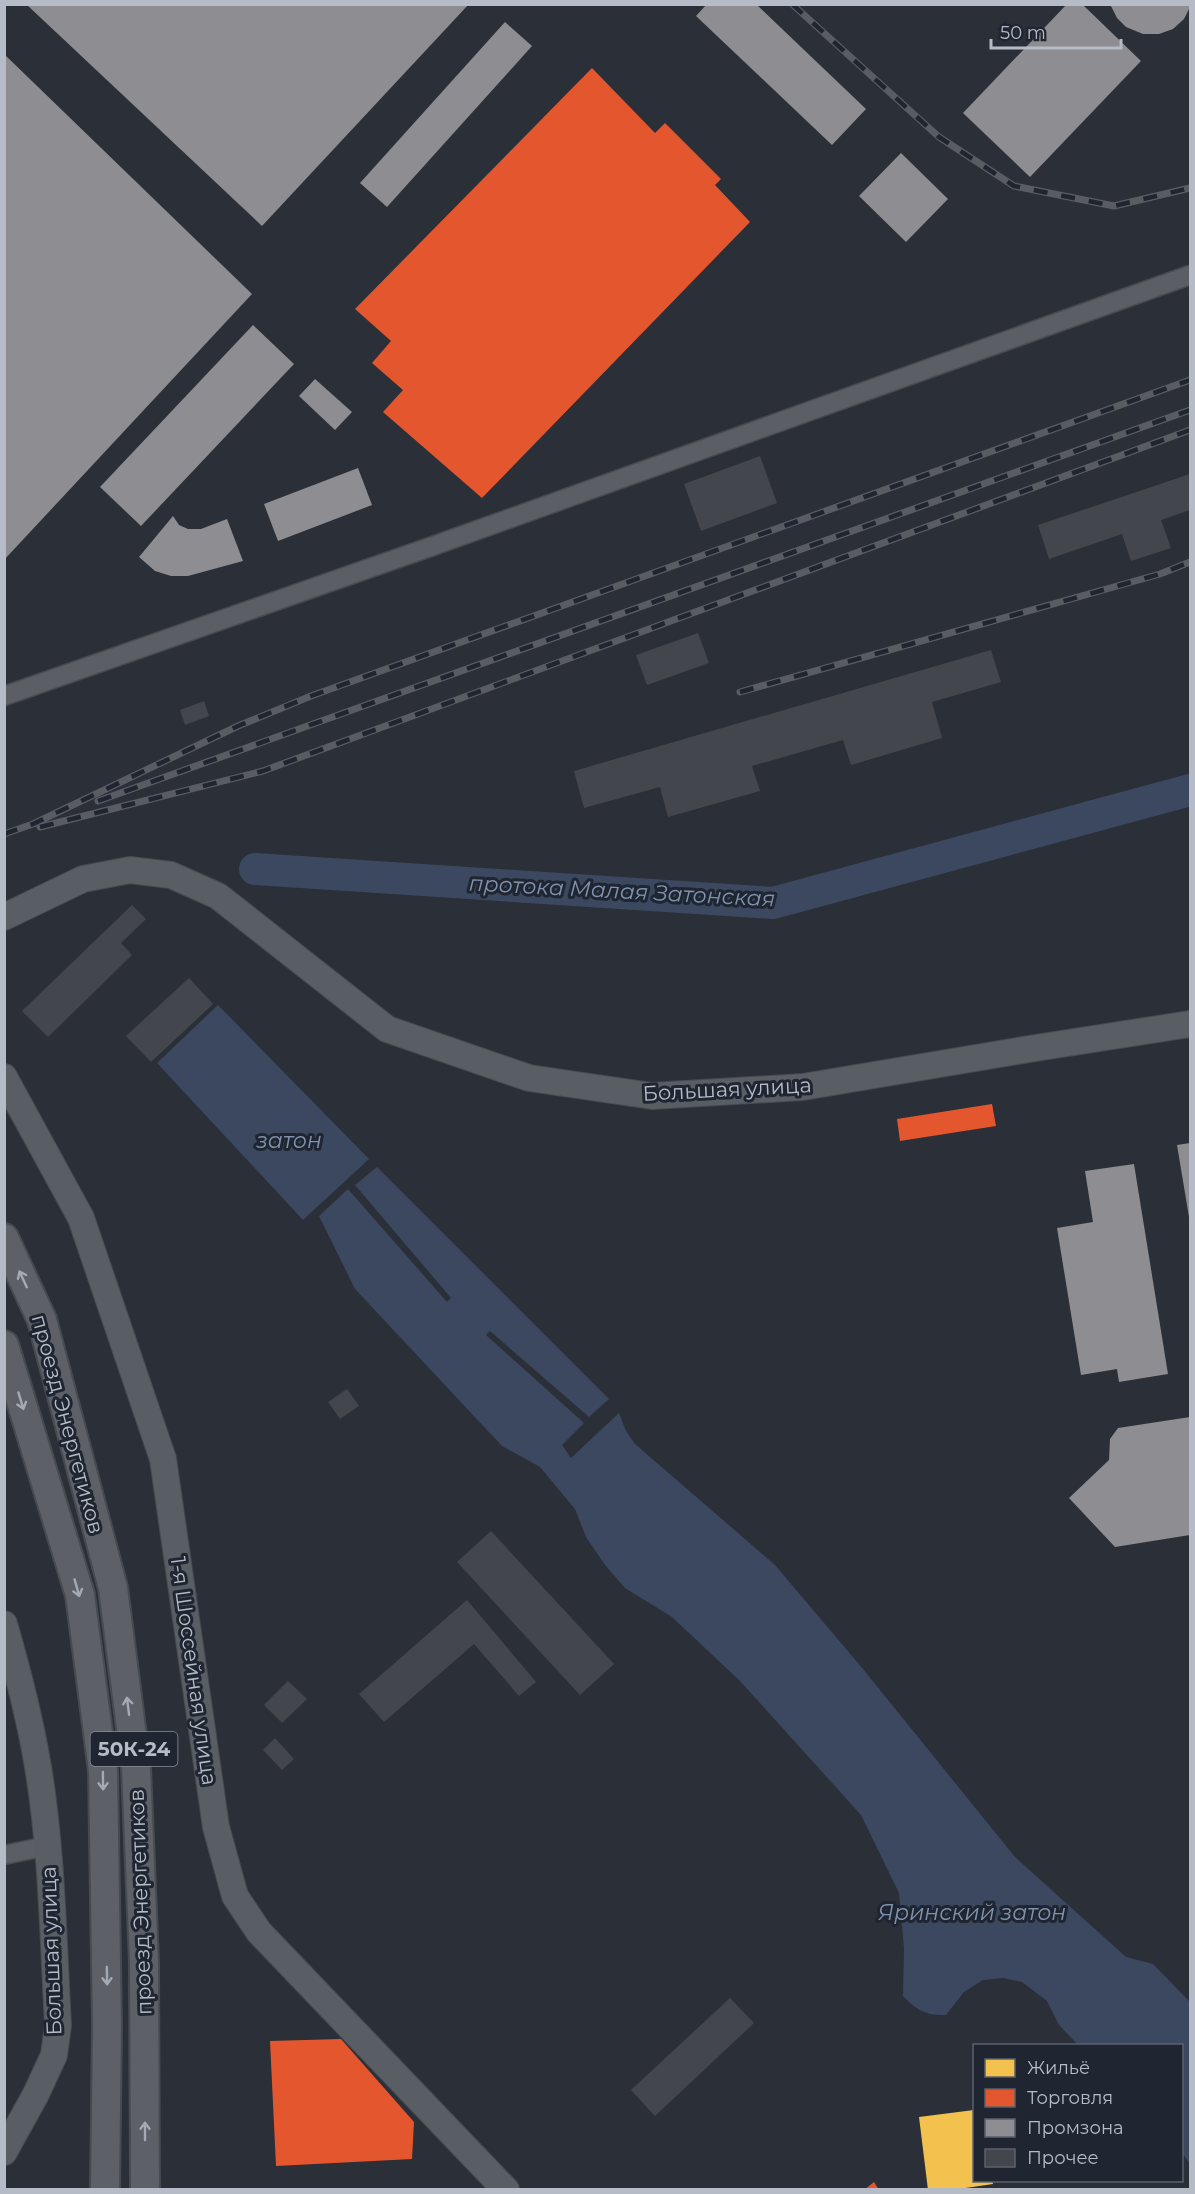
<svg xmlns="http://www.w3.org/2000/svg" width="1195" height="2194" viewBox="0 0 1195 2194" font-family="Montserrat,sans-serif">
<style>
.water{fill:#3b485f}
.homes{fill:#f2c14e}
.shops{fill:#e4572e}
.industry{fill:#8d8d92}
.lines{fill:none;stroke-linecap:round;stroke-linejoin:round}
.river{stroke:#3b485f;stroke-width:32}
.building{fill:#43474d}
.street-casing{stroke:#474a50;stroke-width:21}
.secondary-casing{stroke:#474a50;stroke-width:28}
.primary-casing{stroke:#464a51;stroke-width:32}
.street{stroke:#5b5e65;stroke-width:18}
.secondary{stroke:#595d64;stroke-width:26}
.primary{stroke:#5d6067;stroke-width:28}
.rail-casing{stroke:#595d63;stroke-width:7}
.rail{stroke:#1f2531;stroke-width:4.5;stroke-dasharray:14;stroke-linecap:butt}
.oneway{stroke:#a3aab4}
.labels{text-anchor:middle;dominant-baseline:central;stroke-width:6;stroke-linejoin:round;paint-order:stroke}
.shield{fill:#1f2531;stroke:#888f9a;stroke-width:1.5}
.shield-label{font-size:20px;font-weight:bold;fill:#b5bcc7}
.street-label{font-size:21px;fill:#b5bcc7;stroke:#1f2531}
.water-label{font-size:22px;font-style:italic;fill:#7f91ac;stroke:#1f2531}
</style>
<rect width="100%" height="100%" fill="#2b2f37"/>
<!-- water -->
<g class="water">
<path d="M218 1005 369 1159 303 1220 157 1063Z"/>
<path d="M377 1167 609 1399 589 1417 490 1331 486 1335 584 1423 562 1445 571 1458 619 1413 626 1431 635 1444 775 1565 863 1669 1015 1857 1126 1957 1153 1964 1190 2002V2164L1182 2153V2046L1078 2045 1059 2025 1047 2001 1022 1982 1003 1978 983 1980 964 1992 946 2015C927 2016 916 2010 903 1996L904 1948 899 1893 861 1815 740 1681 672 1617 625 1588 605 1565 586 1537 575 1509 540 1467 502 1446 355 1289 319 1216 348 1189 447 1302 451 1298 355 1185Z"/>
</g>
<!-- homes -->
<path class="homes" d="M974 2110V2180H992L993 2184 952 2190H928L919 2117Z"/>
<!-- shops -->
<g class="shops">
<path d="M592 68 655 133 665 123 721 179 715 185 750 222 482 498 383 412 403 390 372 363 391 341 355 309Z"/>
<path d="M992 1104 996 1126 900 1141 897 1119Z"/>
<path d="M341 2039 414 2122 412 2159 276 2166 270 2041Z"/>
<path d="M874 2182 879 2190H864Z"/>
</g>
<!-- industry -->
<g class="industry">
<path d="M26 4H469L262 226Z"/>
<path d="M707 4H756L866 109 832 145 696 16Z"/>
<path d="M1067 4H1082L1141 61 1030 177 963 113Z"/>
<path d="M1110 4H1190V7L1184 19 1173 29 1159 34H1143L1126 27 1117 18Z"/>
<path d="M505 22 532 46 387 207 360 183Z"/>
<path d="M4 54 252 294 4 560Z"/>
<path d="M901 153 948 199 906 242 859 196Z"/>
<path d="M253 325 294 364 141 526 100 487Z"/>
<path d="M315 379 352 412 335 430 299 396Z"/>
<path d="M358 468 372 505 278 541 264 504Z"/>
<path d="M173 516 179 525 188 529H201L227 519 243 561 188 576H171L155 571 139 557Z"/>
<path d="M1190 1143V1217H1189L1177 1145Z"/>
<path d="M1134 1164 1168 1374 1119 1382 1117 1369 1081 1375 1057 1228 1093 1222 1085 1171Z"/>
<path d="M1190 1417V1535L1115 1547 1069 1498 1109 1460 1110 1439 1118 1428Z"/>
</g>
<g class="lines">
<!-- river -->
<path class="river" d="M255 869 773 903 1190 790"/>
</g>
<!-- building -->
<g class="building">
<path d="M760 456 777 503 701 531 684 484Z"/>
<path d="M1190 474V510L1161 520 1171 548 1131 561 1122 534 1049 559 1038 525Z"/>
<path d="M698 633 709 663 647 685 636 655Z"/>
<path d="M991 650 1001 682 932 702 942 738 851 765 843 740 752 766 760 791 668 817 660 787 584 808 574 771Z"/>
<path d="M204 701 209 716 185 725 180 710Z"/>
<path d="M132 905 146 919 121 943 132 955 48 1037 22 1011Z"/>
<path d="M189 978 213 1004 151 1062 126 1036Z"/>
<path d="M347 1389 359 1406 340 1419 328 1402Z"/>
<path d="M491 1531 614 1664 580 1695 457 1562Z"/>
<path d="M467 1600 536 1682 519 1696 474 1644 384 1722 359 1694Z"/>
<path d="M288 1681 307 1699 282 1723 264 1705Z"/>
<path d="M275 1738 294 1759 282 1770 263 1750Z"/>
<path d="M730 1998 754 2023 655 2116 631 2090Z"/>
</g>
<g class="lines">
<!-- street casing -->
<g class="street-casing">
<g id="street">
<path d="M4 696 430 547 1190 275"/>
<path d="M4 1855 47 1846"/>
</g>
</g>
<!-- secondary casing -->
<g class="secondary-casing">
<g id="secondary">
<path d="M4 917 83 879 130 870 171 875 218 896 387 1029 529 1078 652 1096 803 1087 1029 1049 1190 1024"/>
<path d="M4 1077 81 1218 163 1459 216 1827 235 1896 259 1932 506 2190"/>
<path d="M4 1624C17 1669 29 1715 37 1761 52 1847 53 1937 58 2025L54 2055 36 2094 4 2152"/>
</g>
</g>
<!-- primary casing -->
<g class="primary-casing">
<g id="primary">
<path d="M4 1238 42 1320 113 1588 136 1767 144 1962 145 2190"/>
<path d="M4 1345 80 1595 103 1771 107 2026 105 2190"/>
</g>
</g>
<!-- street -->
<use href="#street" class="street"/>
<!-- secondary -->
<use href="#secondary" class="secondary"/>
<!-- primary -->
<use href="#primary" class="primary"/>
<!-- rail casing -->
<g class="rail-casing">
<g id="rail">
<path d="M792 4 939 137 1014 186 1114 206 1190 188"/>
<path d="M740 692 1160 574 1190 562"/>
<path d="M98 801 1190 410"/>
<path d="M40 827 263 771 1190 430"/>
<path d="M4 834 33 824 238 726 311 696 1190 380"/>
</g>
</g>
<!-- rail -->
<use href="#rail" class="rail"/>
</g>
<!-- one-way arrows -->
<defs><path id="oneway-shaft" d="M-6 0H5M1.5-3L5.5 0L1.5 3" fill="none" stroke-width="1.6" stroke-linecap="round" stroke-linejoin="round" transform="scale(1.5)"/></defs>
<g class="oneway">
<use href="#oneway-shaft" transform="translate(23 1279) rotate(-115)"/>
<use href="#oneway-shaft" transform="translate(21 1401) rotate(73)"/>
<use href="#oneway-shaft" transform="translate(77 1588) rotate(74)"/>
<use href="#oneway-shaft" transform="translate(128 1706) rotate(-97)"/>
<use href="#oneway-shaft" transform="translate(103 1781) rotate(89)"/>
<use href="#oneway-shaft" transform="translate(107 1976) rotate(89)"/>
<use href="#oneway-shaft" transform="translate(145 2131) rotate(-90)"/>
</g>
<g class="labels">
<!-- shield labels -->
<rect class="shield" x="90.5" y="1732" width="87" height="34" rx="4.5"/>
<g class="shield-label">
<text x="134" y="1749">50К-24</text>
</g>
<!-- street labels -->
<g class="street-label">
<text transform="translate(727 1089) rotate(-3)">Большая улица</text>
<text transform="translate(68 1424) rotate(75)">проезд Энергетиков</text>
<text transform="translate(194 1671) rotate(82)">1-я Шоссейная улица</text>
<text transform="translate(140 1902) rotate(-92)">проезд Энергетиков</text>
<text transform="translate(51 1951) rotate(-92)">Большая улица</text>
</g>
<!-- water labels -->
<g class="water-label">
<text transform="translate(622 891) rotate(3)">протока Малая Затонская</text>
<text x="289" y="1140">затон</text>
<text x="972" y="1912">Яринский затон</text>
</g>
</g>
<!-- border -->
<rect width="1195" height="2194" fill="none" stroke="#b5bcc7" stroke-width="12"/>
<!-- legend -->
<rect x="973" y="2044" width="210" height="138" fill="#1f2531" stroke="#5b616d" stroke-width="1.5"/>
<rect x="985" y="2059" width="30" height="18" fill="#f2c14e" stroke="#5b616d" stroke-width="1.5"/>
<text x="1027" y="2074" font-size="18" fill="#b5bcc7">Жильё</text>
<rect x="985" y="2089" width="30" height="18" fill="#e4572e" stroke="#5b616d" stroke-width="1.5"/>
<text x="1027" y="2104" font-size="18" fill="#b5bcc7">Торговля</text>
<rect x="985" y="2119" width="30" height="18" fill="#8d8d92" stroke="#5b616d" stroke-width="1.5"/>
<text x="1027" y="2134" font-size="18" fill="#b5bcc7">Промзона</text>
<rect x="985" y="2149" width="30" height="18" fill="#43474d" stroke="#5b616d" stroke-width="1.5"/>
<text x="1027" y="2164" font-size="18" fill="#b5bcc7">Прочее</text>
<!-- scale -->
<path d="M991 39v9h130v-9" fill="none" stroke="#b5bcc7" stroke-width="3"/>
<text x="1000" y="39" font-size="18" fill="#b5bcc7" stroke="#1f2531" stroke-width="4.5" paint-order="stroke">50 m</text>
</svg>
